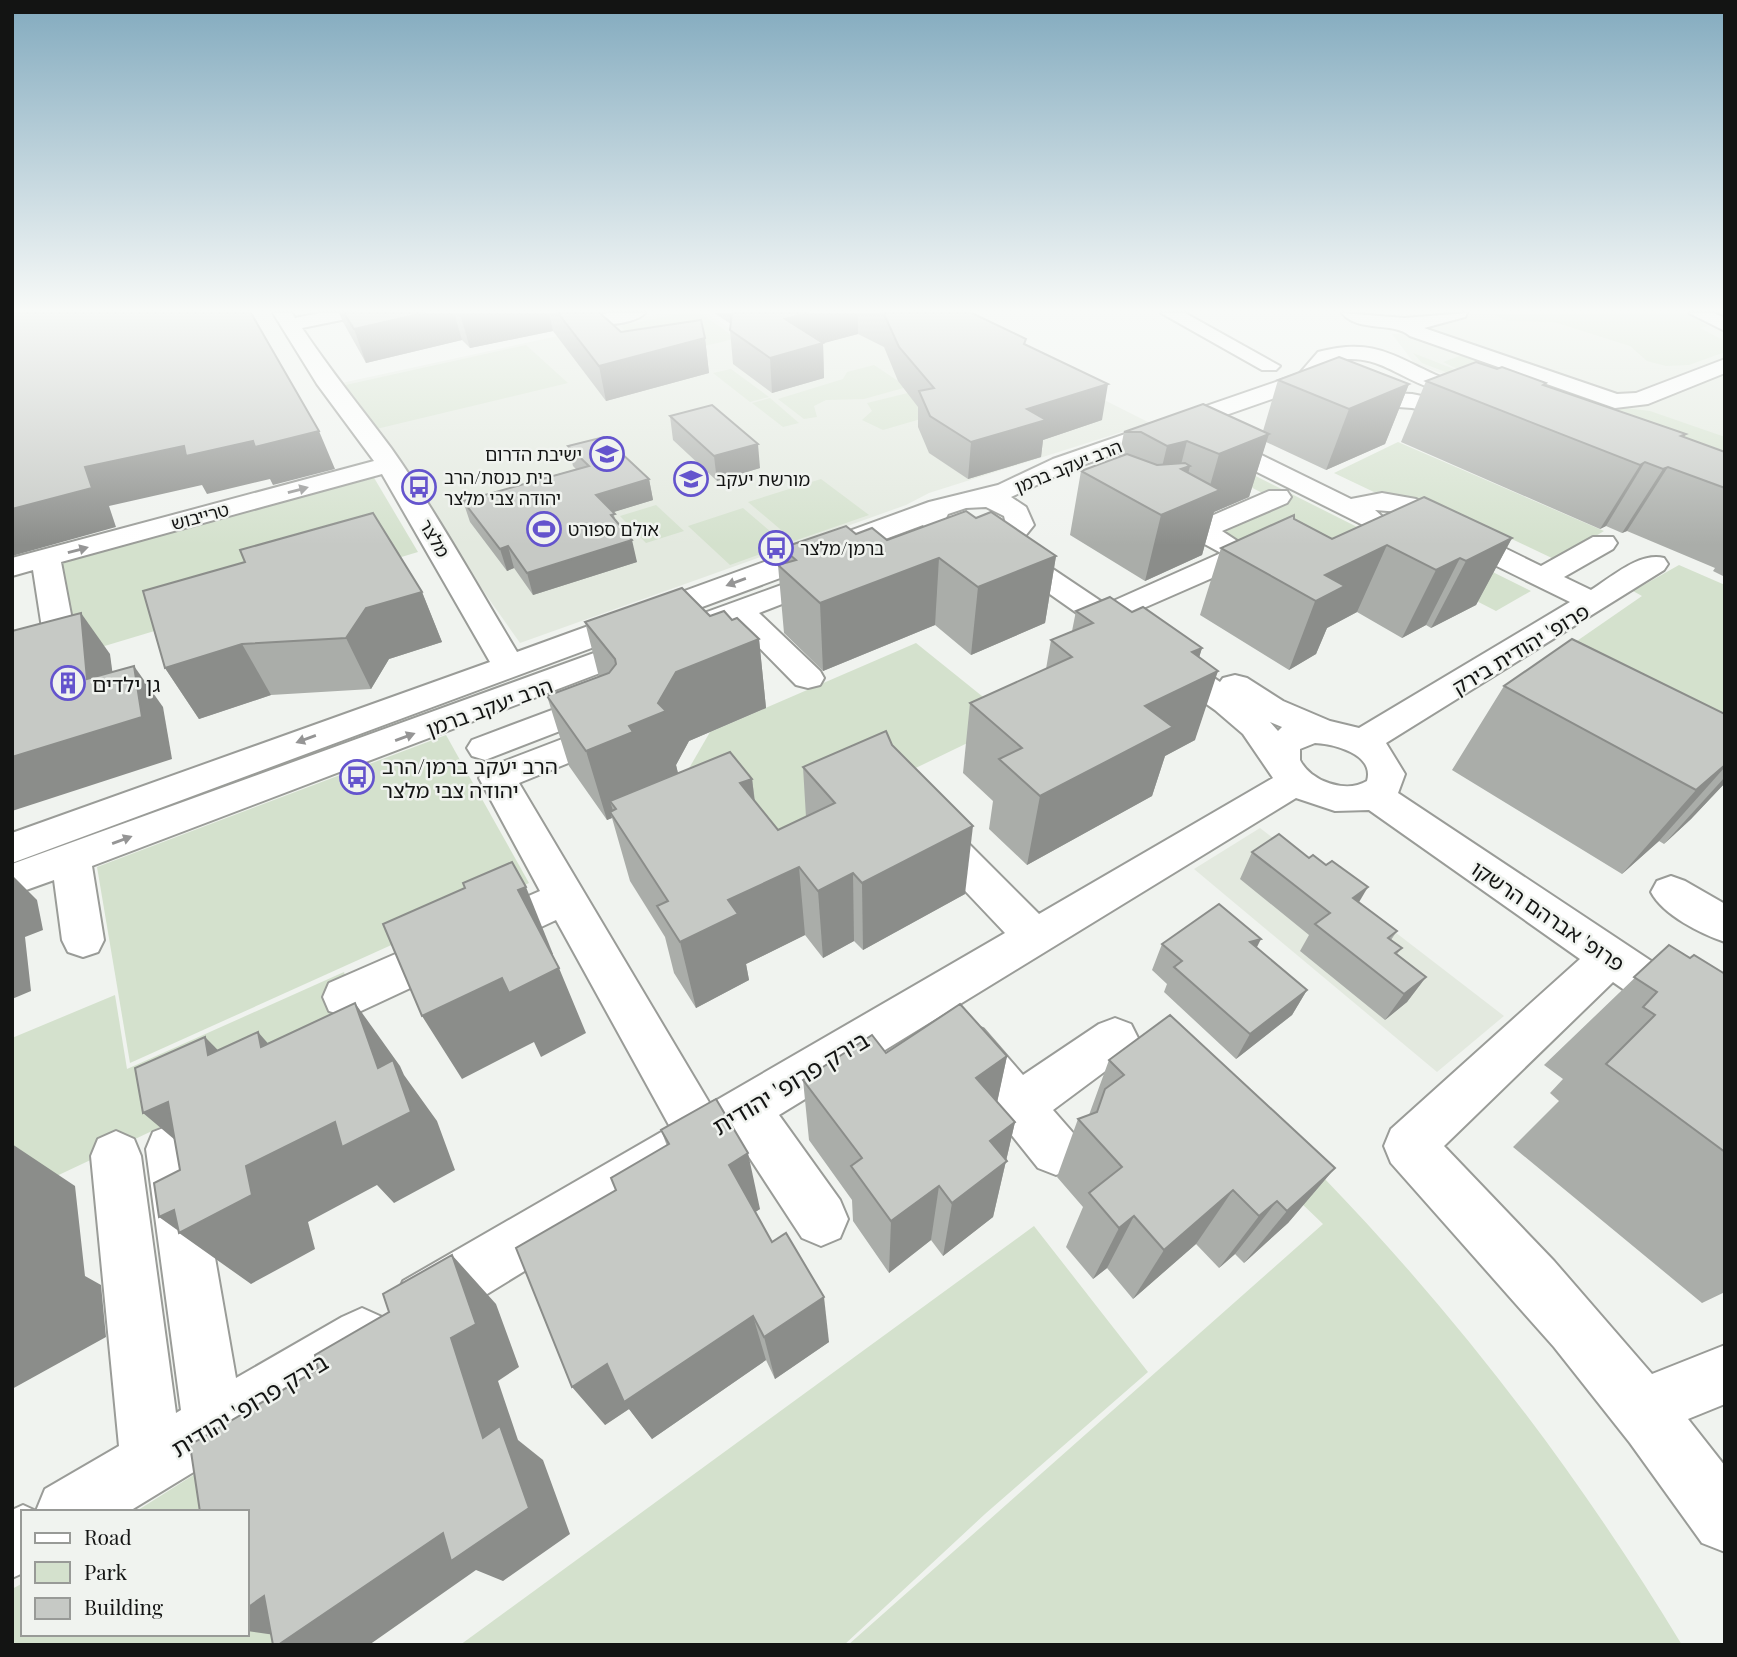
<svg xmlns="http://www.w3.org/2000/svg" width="1737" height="1657" viewBox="0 0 1737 1657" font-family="'Playfair Display','Noto Sans Hebrew',serif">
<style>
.built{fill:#e3e9df}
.green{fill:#d4e1cd}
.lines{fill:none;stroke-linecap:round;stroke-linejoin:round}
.minor-casing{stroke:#9a9c98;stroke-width:4}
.minor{fill:#fff;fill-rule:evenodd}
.wall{fill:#aaada9}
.shaded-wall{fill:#8b8d8a}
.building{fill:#c6c9c5;stroke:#8b8d8a;stroke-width:2}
.oneway{fill:#959595}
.labels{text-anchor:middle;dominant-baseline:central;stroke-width:5;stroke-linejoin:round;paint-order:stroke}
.far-poi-label{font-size:18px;fill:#131413;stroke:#f0f3ef;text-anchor:start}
.far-street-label{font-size:18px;fill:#131413;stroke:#f0f3ef}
.street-label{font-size:21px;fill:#131413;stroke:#f0f3ef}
.poi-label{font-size:21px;fill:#131413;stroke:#f0f3ef;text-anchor:start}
.near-street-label{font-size:24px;fill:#131413;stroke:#f0f3ef}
</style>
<rect width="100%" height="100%" fill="#f0f3ef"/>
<!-- built -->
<g class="built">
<path d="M664 313H706L742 336 931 313 1150 423 929 493 906 505 520 643 337 384Z"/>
<path d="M1473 313H1725V482L1414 363 1392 334 1417 332 1425 326Z"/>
<path d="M1260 828 1504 1016 1437 1072 1194 869Z"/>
</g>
<!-- green -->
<g class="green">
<path d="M682 313H700L736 338C693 350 656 359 620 326Z"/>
<path d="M1687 313 1708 326 1700 328 1725 341V352L1689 365 1666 366 1647 361 1630 346 1554 322 1507 321 1493 314Z"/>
<path d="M526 345 568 383 372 430 341 386Z"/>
<path d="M1413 353 1472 376 1443 362 1465 354 1608 406 1650 411 1725 437V451L1572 398 1725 479 1422 363Z"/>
<path d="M874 365 907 387 864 399 826 400 814 406 817 417 804 419 778 399 843 379 847 372Z"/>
<path d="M731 369 769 397 750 402 713 373Z"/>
<path d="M920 390 924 418 883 430 862 420 872 411 867 403Z"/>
<path d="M770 398 799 423 783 427 752 403Z"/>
<path d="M1398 442 1604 531 1556 560 1459 514 1376 493 1334 473Z"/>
<path d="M1200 448 1393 545 1416 534 1531 591 1496 611 1385 554 1301 594 1207 524 1270 497 1185 453Z"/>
<path d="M373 476 418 552 48 663 35 568Z"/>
<path d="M821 479 869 515 794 541 748 502Z"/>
<path d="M656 505 684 531 646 543 620 516Z"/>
<path d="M743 508 786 545 730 565 688 526Z"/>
<path d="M1679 565 1725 585V718L1574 643 1642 596 1633 591Z"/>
<path d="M916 643 1013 721 777 835 684 777 710 732Z"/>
<path d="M446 735 529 883 130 1063 97 867Z"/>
<path d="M344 972 364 1031 12 1197V1038L115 995 127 1069Z"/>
<path d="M1323 1177C1461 1320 1579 1475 1682 1645H848L1323 1224 1298 1200Z"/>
<path d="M1034 1226 1148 1372 985 1514 844 1645H460Z"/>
<path d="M244 1443 281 1645H12V1589L23 1583V1634H247V1512H135Z"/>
</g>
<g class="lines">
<!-- minor casing -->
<g class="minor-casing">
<g id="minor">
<path d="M273 313H292L295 318 320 313H358L356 317 302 328C330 370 361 408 391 448 437 513 476 584 517 652L929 502 998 485 1053 459 1299 374 1318 352C1372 338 1390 354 1436 375 1453 383 1471 387 1488 393L1491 398 1480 405C1461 400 1442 393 1423 385 1389 371 1373 353 1332 361L1315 384 1071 469 1011 497 1026 507 1034 525 1022 540 1012 545 1020 547 1108 606 1111 602 1221 553 1168 524 1153 523 1149 517 1153 511 1170 506 1202 520 1269 491H1287L1291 497 1287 503 1222 531 1260 556 1264 562 1259 579 1249 582 1239 579 1235 568 1123 617 1220 682 1223 678 1235 675 1247 678 1283 701 1330 721 1359 728 1570 602 1458 547 1400 512 1375 510 1385 519 1381 525H1363L1217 452 1214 447 1217 442H1235L1351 499 1382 493 1416 499 1478 535 1541 566 1593 537H1613L1617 543 1613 549 1564 577 1591 590C1612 577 1639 552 1664 558L1668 564 1664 570 1386 743 1405 774 1398 793 1725 1010V1055L1709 1049 1613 982 1444 1146 1554 1261 1652 1374 1725 1345V1404L1688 1419 1725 1466V1552L1702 1543 1630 1443 1554 1347 1391 1163 1384 1146 1391 1129 1580 959 1369 810 1335 811 1296 798 779 1115 840 1200 848 1219 840 1238 821 1246 802 1238 738 1140 443 1321 423 1329 403 1321 395 1301 403 1281 670 1127 556 920 361 1011 345 1016 329 1011 323 997 329 983 540 891 479 778 484 769 591 728 586 721 485 760 472 756 467 748 472 740 592 695C610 700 621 717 630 732L625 740 519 783 710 1104 1005 933 917 840 912 830 917 820 931 816 945 820 1039 914 1273 778 1243 734 1215 710 1000 559 996 553 999 548C972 555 938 551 923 525L12 863V833L490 662 382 474 61 562 76 641 71 648 60 650 49 648 44 641 33 570 12 576V558L374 461 317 384ZM986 507 1004 516 1006 524C990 541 958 539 946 518L948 514 966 508ZM1270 722 1282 727 1278 731ZM1315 743C1334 744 1375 754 1367 781 1346 794 1310 781 1300 760V749Z"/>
<path d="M607 313H645C637 322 612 326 600 323L597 319 600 315Z"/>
<path d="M1161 313H1185L1280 366 1276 370H1262Z"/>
<path d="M1342 313 1404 318 1467 313 1465 317 1424 328 1617 394 1636 393 1725 359V373L1648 404 1615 408 1410 336C1393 321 1358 333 1342 313Z"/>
<path d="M1689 313H1714L1725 318V331Z"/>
<path d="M1349 391 1412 394 1471 406 1474 411 1463 418 1412 408 1341 403 1338 398Z"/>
<path d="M798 579 808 582 813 588 808 594 759 613 820 671 824 678 820 685 808 688 796 685 734 622 92 866 104 940 98 952 83 957 68 952 62 940 54 880 12 895V864Z"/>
<path d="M1671 876 1685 881 1725 904V942C1701 934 1663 915 1651 892L1657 881Z"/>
<path d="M1115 1018 1131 1024 1138 1038 1131 1052 1053 1110 1074 1134 1081 1151 1074 1168 1056 1175 1038 1168 951 1059 944 1044 951 1029 967 1023 983 1029 1023 1075 1099 1024Z"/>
<path d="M171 1125 189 1132 196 1149 236 1378 342 1317 362 1308 382 1317 391 1337 382 1357 128 1512H23V1573L12 1578V1510L23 1505 36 1511 45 1489 119 1446 91 1156 98 1139 116 1131 134 1139 141 1156 176 1413 181 1410 146 1149 153 1132Z"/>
</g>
</g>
<!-- minor -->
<use href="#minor" class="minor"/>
</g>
<!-- wall -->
<g class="wall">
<path d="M339 313H600L621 332 705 338 709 373 606 401 553 331 470 348 462 340 366 363 343 322Z"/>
<path d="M714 313H972L1026 344 1102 420 1043 440 1041 457 968 479 929 453 918 427V407L898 381 884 347 858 334 823 343 824 378 772 393 733 364 730 330 731 324Z"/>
<path d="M1497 369 1546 383 1545 385 1725 452V577L1713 571 1715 568 1627 531 1622 533 1606 526 1600 529 1401 442 1426 381Z"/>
<path d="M1278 380 1409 384 1385 444 1326 470 1266 442 1249 497 1214 512 1202 555 1145 581 1070 535 1081 471 1119 457 1124 432 1263 431Z"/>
<path d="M670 416 760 468 717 481 673 440Z"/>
<path d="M568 446 649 479 653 500 613 512 616 522 637 562 533 595 514 568 507 571 470 522 463 501 576 469 573 466Z"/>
<path d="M976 518 1056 556 1045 623 971 655 935 625 823 671 784 633 778 565 783 564 782 548 856 534 887 540Z"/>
<path d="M1294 519 1332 539 1512 538 1476 605 1431 628 1426 625 1402 638 1357 612 1327 628 1316 654 1289 670 1200 615 1221 548Z"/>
<path d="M143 591 422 592 442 642 389 659 371 689 271 695 199 719 165 668Z"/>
<path d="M1076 611 1132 612 1202 648 1199 657 1195 740 1165 756 1152 796 1027 865 989 829 993 801 963 773 970 703 1046 669 1051 640 1072 631Z"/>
<path d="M710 616 732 620 759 639 766 708 689 741 676 765 678 774 752 779 755 801 778 830 806 817 803 767 892 745 965 894 863 950 854 941 823 958 805 935 746 964 749 980 696 1008 674 973 665 937 630 881 612 818 607 820 569 766 547 696 599 677 585 622Z"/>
<path d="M1504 686 1725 714V783L1691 819 1664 844 1659 841 1622 874 1452 770Z"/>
<path d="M1252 852 1359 902 1397 931 1391 940 1402 948 1397 954 1426 977 1407 1002 1385 1020 1300 951 1309 935 1240 879Z"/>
<path d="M1162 944 1257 948 1307 990 1292 1015 1236 1059 1164 992 1167 984 1152 970Z"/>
<path d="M1669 945 1725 1027V1292L1702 1303 1513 1147 1559 1101 1550 1093 1563 1079 1544 1065Z"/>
<path d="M886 1053 1007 1056 997 1102 1015 1122 993 1217 943 1256 931 1240 889 1273 853 1221 852 1200 809 1140 803 1080Z"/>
<path d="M1109 1060 1335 1168 1288 1223 1244 1263 1235 1254 1219 1268 1196 1244 1133 1299 1107 1268 1093 1279 1066 1247 1083 1207 1057 1177 1078 1119 1089 1115Z"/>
<path d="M661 1130 760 1209 755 1212 829 1342 775 1379 766 1360 652 1439 629 1409 605 1425 616 1190 667 1146Z"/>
</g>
<!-- shaded-wall -->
<g class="shaded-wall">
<path d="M424 313H454L462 340 366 363 354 329Z"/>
<path d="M467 313H549L553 331 470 348 460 314Z"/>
<path d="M809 313H858V334L787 353 785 319Z"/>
<path d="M705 338 709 373 606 401 599 366Z"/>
<path d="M823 343 824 378 772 393 770 358Z"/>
<path d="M1108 384 1102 420 1043 440 1041 457 968 479 971 442 1027 409Z"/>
<path d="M1409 384 1385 444 1326 470 1349 409Z"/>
<path d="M319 431 335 469 273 485 270 479 207 494 202 485 109 506 116 527 12 556V509L85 467 184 446 253 441Z"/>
<path d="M1269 434 1249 497 1214 512 1202 555 1145 581 1161 515 1181 469 1190 466 1180 507 1207 496 1219 454Z"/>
<path d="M1686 434 1664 469 1668 467 1627 531 1622 533 1663 469 1681 436Z"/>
<path d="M1187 441 1171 504 1152 509 1167 446Z"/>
<path d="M758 444 760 468 717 481 714 456Z"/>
<path d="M1645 462 1606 526 1600 529 1640 465Z"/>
<path d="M649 479 653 500 601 516 596 495Z"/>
<path d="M1512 538 1476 605 1431 628 1466 561Z"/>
<path d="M632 540 637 562 533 595 527 573Z"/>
<path d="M1387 545 1357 612 1327 628 1316 654 1289 670 1325 575Z"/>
<path d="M508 546 514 568 507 571 500 549Z"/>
<path d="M1056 556 1045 623 971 655 978 587Z"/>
<path d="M939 558 935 625 823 671 820 603Z"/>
<path d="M1460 558 1426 625 1402 638 1436 570Z"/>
<path d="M422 592 442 642 389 659 371 689 346 638 366 608Z"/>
<path d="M81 613 110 654 119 721 87 679Z"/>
<path d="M759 639 766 708 689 741 676 765 680 781 616 809 610 801 615 817 610 812 612 818 607 820 586 751 629 726 658 703 676 672Z"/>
<path d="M242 644 271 695 199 719 165 668Z"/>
<path d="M1202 648 1191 684 1218 671 1195 740 1165 756 1152 796 1027 865 1040 796 1145 706 1192 652Z"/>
<path d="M134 666 163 707 172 759 12 811V757Z"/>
<path d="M1725 765V767L1659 841 1622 874 1696 790Z"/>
<path d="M1725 777V783L1691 819 1664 844Z"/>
<path d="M752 779 760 848 740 783Z"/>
<path d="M973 826 965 894 863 950 862 883Z"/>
<path d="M799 867 805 935 746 964 749 980 696 1008 680 942 728 900Z"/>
<path d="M853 873 854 941 823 958 818 891Z"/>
<path d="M12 875 37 900 43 930 25 937 31 991 12 999Z"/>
<path d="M526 887 553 954 546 958 518 890Z"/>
<path d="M1368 887 1352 914 1353 898Z"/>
<path d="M1261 939 1248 965 1250 942Z"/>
<path d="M559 968 586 1033 541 1057 534 1042 462 1079 422 1016 502 978Z"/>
<path d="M1426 977 1407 1002 1385 1020 1404 994Z"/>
<path d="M1307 990 1292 1015 1236 1059 1250 1034Z"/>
<path d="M355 1003 400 1066 404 1075 437 1121 455 1170 394 1203 377 1185 308 1222 315 1249 251 1284 179 1233 180 1232 159 1217 246 1166 335 1122 378 1068Z"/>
<path d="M258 1032 313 1095 261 1047Z"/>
<path d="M205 1037 266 1099 208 1055Z"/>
<path d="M1007 1056 994 1117 976 1078Z"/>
<path d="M168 1102 213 1172 143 1113Z"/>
<path d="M1015 1122 993 1217 943 1256 952 1203 990 1141Z"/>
<path d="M12 1144 75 1186 85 1276 101 1285 106 1337 12 1389Z"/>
<path d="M748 1153 760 1209 743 1220 729 1165Z"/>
<path d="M1335 1168 1288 1223 1244 1263 1287 1211Z"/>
<path d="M939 1186 931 1240 889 1273 891 1221Z"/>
<path d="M1233 1190 1196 1244 1133 1299 1164 1250Z"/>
<path d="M1277 1201 1235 1254 1219 1268 1259 1216Z"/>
<path d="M1134 1216 1107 1268 1093 1279 1119 1228Z"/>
<path d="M452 1255 496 1304 519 1367 498 1381 518 1440 543 1460 570 1534 503 1581 476 1570 369 1645H278L289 1637 247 1631V1608L451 1338Z"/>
<path d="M824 1297 829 1342 775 1379 764 1337Z"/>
<path d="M753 1316 766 1360 652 1439 629 1409 605 1425 572 1387 607 1364Z"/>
</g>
<!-- building -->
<g class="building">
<path d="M12 313H251L319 431 255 447 253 441 186 456 184 446 85 467 92 488 12 509Z"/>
<path d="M344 313H424L354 329Z"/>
<path d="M558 313H600L621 332 701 320 705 338 599 366Z"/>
<path d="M732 313H809L785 319 823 343 770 358 730 330Z"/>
<path d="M883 313H972L1026 339 1024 344 1108 384 1027 409 1046 420 971 442 930 416 919 391 934 388 899 347 884 314Z"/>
<path d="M1339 357 1409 384 1349 409 1278 380Z"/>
<path d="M1476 362 1497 369 1502 367 1546 383 1543 385 1686 434 1681 436 1725 452V488L1668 467 1663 469 1645 462 1640 465 1426 381Z"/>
<path d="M1203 404 1269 434 1219 454 1187 441 1167 446 1141 432H1124Z"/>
<path d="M712 405 758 444 714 456 670 416Z"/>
<path d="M604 437 649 479 596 495 615 514 611 515 632 540 527 573 508 546 500 549 463 501 589 466 568 446Z"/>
<path d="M1127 454 1157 465 1185 463 1190 466 1181 469 1220 490 1161 515 1081 471Z"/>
<path d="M1424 497 1512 538 1466 561 1460 558 1436 570 1387 545 1325 575 1345 586 1316 601 1221 548 1294 515V519L1332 539Z"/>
<path d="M966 511 976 518 991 512 1056 556 978 587 939 558 820 603 778 565 796 560 782 548 846 526 856 534 872 528 887 540Z"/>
<path d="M373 513 422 592 366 608 346 638 242 644 165 668 143 591 245 562 240 550Z"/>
<path d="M682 588 710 616 724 611 732 620 737 618 759 639 676 672 658 703 666 711 629 726 633 732 586 751 547 696 609 673 616 664 615 659 585 622Z"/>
<path d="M1110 597 1132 612 1143 607 1202 648 1192 652 1218 671 1145 706 1173 727 1040 796 999 759 1022 748 970 703 1072 657 1051 640 1093 623 1076 611Z"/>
<path d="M81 613 87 679 134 666 142 717 12 757V631Z"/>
<path d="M1572 639 1725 714V765L1696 790 1504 686Z"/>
<path d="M886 731 892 745 973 826 862 883 853 873 818 891 799 867 728 900 738 914 680 942 657 906 668 901 610 812 616 809 610 801 730 752 752 779 740 783 778 830 835 803 803 767Z"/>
<path d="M1279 834 1309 858 1313 855 1326 865 1332 861 1368 887 1353 898 1397 931 1388 938 1402 948 1395 953 1426 977 1404 994 1315 924 1330 913 1252 852Z"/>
<path d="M512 862 526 887 518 890 559 968 509 993 502 978 422 1016 383 924 465 888 463 883Z"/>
<path d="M1219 904 1261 939 1250 942 1307 990 1250 1034 1174 967 1182 961 1162 944Z"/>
<path d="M1669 945 1690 958 1694 955 1725 974V1152L1606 1064 1655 1015 1643 1007 1657 992 1634 977Z"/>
<path d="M355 1003 378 1068 393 1060 411 1112 342 1147 335 1122 246 1166 252 1195 179 1233 174 1210 159 1217 154 1183 180 1170 168 1102 143 1113 135 1068 205 1037 208 1055 258 1032 261 1047Z"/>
<path d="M960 1004 1007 1056 976 1078 1015 1122 990 1141 1007 1161 952 1203 939 1186 891 1221 851 1166 862 1158 803 1080 872 1035 886 1053Z"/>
<path d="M1170 1015 1335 1168 1287 1211 1277 1201 1259 1216 1233 1190 1164 1250 1134 1216 1119 1228 1089 1193 1122 1167 1078 1119 1097 1112 1105 1089 1124 1075 1109 1060Z"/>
<path d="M716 1099 748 1153 729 1165 772 1242 786 1233 824 1297 764 1337 753 1316 624 1402 607 1364 572 1387 516 1248 616 1190 611 1178 669 1144 661 1130Z"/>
<path d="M452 1255 476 1324 451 1338 483 1438 500 1426 529 1508 451 1561 443 1533 278 1645H273L264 1596 247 1608V1512H200L190 1445 318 1369 315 1355 389 1312 383 1294Z"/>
<path d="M12 1259 13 1291 12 1292Z"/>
</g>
<!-- one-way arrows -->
<defs><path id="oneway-solid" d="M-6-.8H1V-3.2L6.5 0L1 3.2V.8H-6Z" transform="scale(1.75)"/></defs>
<g class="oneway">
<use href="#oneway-solid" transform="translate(298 490) rotate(-15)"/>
<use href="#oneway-solid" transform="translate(78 550) rotate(-15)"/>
<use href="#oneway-solid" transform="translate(736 582) rotate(160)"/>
<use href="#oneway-solid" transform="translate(405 737) rotate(-20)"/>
<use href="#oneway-solid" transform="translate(306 739) rotate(160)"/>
<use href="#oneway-solid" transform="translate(122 840) rotate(-20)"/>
</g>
<!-- sky -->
<linearGradient id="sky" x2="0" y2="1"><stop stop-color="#82aabe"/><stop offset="0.57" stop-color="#f8faf8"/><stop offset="1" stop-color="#f8faf8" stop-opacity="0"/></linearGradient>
<rect width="1737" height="545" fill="url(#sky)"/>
<!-- icons -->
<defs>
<g id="school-ring" transform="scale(1.75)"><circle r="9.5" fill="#f0f3ef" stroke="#6454cd" stroke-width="1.5"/><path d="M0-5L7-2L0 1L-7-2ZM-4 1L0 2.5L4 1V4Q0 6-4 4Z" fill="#6454cd"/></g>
<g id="university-ring" transform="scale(1.75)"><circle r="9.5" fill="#f0f3ef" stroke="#6454cd" stroke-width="1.5"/><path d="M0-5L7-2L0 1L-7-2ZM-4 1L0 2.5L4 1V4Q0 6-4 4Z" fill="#6454cd"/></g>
<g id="bus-ring" transform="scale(1.75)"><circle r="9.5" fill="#f0f3ef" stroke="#6454cd" stroke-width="1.5"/><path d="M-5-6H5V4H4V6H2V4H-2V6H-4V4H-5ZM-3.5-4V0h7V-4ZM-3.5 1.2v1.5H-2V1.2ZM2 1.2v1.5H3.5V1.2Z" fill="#6454cd"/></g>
<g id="stadium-ring" transform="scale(1.75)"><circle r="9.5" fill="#f0f3ef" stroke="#6454cd" stroke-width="1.5"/><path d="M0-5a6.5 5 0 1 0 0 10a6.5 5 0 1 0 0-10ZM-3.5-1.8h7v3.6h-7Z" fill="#6454cd"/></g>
<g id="building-ring" transform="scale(1.75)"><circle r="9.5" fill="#f0f3ef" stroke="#6454cd" stroke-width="1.5"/><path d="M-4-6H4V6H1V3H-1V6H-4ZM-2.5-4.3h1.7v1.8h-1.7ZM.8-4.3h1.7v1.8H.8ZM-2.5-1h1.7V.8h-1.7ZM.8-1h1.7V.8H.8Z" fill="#6454cd"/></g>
</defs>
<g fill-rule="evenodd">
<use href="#school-ring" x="607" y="454"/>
<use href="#university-ring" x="691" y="479"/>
<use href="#bus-ring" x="419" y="487"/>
<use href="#stadium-ring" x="544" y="529"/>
<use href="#bus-ring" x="776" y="548"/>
<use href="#building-ring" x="68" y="683"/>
<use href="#bus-ring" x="357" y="777"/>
</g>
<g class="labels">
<!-- far-poi labels -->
<g class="far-poi-label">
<text x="582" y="454" text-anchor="end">ישיבת הדרום</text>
<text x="444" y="477">בית כנסת/הרב<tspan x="444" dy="21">יהודה צבי מלצר</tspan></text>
<text x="716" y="479">מורשת יעקב</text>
<text x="568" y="529">אולם ספורט</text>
<text x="800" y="548">ברמן/מלצר</text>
</g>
<!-- far-street labels -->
<g class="far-street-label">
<text transform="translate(1068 466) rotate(-22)">הרב יעקב ברמן</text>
<text transform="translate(200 516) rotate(-15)">טרייבוש</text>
<text transform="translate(435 538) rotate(59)">מלצר</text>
</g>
<!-- street labels -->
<g class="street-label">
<text transform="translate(1520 648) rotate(-31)">פרופ' יהודית בירק</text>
<text transform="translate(489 706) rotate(-20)">הרב יעקב ברמן</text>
<text transform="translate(1549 915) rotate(34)">פרופ' אברהם הרשקו</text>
</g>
<!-- poi labels -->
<g class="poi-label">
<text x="92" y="683">גן ילדים</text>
<text x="382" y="765">הרב יעקב ברמן/הרב<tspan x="382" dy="24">יהודה צבי מלצר</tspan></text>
</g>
<!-- near-street labels -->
<g class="near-street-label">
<text transform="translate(790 1082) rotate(-31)">בירק פרופ' יהודית</text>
<text transform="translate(249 1404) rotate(-31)">בירק פרופ' יהודית</text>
</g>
</g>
<!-- border -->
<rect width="1737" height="1657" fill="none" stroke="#131413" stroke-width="28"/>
<!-- legend -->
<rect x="21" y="1510" width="228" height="126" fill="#f0f3ef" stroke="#989a97" stroke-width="2"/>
<rect x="35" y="1533" width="35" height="10" fill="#ffffff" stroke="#989a97" stroke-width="2"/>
<text x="84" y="1545" font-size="21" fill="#131413">Road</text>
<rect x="35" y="1562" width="35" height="21" fill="#d4e1cd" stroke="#989a97" stroke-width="2"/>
<text x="84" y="1580" font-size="21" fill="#131413">Park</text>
<rect x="35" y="1598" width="35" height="21" fill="#c6c9c5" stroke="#989a97" stroke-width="2"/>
<text x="84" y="1615" font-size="21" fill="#131413">Building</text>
</svg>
